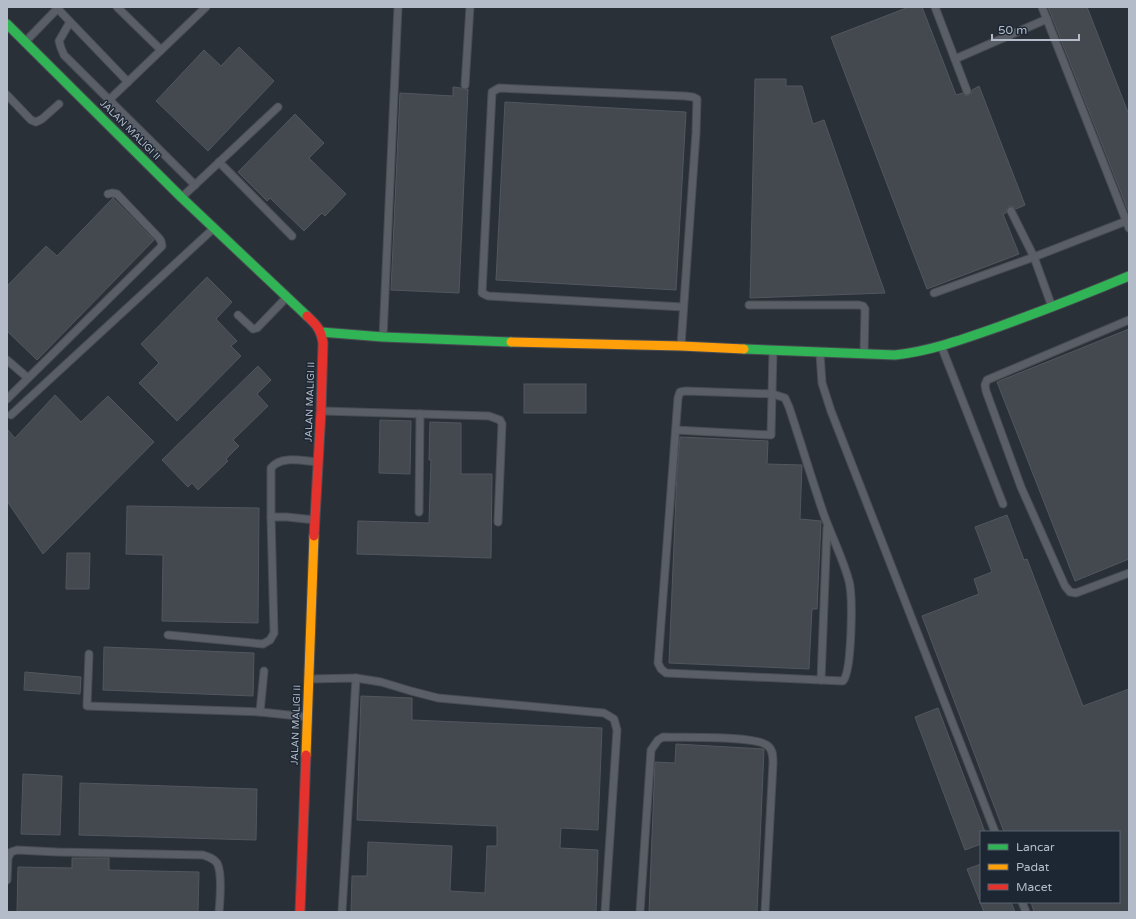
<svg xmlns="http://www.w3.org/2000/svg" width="1136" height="919" viewBox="0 0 1136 919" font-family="'Varela Round',sans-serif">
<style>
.building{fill:#444950;stroke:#52575f}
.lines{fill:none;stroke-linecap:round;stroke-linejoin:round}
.lane-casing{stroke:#484c53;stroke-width:9}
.fast-casing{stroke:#484c53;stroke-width:11}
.slow-casing{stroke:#484c53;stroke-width:11}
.jam-casing{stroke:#484c53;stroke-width:11}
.lane{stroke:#5a5e66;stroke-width:7}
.fast{stroke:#30b455;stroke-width:9}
.slow{stroke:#ff9f0a;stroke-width:9}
.jam{stroke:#e5322d;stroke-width:9}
.labels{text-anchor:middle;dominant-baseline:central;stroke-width:3;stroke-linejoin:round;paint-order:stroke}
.street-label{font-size:10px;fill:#b4bcc9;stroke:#1d2633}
</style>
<rect width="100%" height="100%" fill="#2a3038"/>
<!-- building -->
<g class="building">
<path d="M909 7H922L956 95 963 93 966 96 969 95 972 92V90L979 86 1025 205 1016 209 1013 207 1009 206 1007 209 1006 213 1003 214 1019 254 927 289 831 37Z"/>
<path d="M1048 7H1087L1129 115V213Z"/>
<path d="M239 47 274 81 208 151 156 101 204 50 221 66Z"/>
<path d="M755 79H786V86H802L813 124 824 120 885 293 750 298Z"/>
<path d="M453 87 461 88 464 90 468 89 459 293 391 290 400 93 453 96Z"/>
<path d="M505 102 686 112 676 290 496 280Z"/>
<path d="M295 114 324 143 309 158 346 194 325 216 322 213 304 231 270 198 267 201 238 172Z"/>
<path d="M113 198 154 240 37 360 7 331V286L46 246 57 256Z"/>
<path d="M207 277 232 302 216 319 237 341 231 346 241 356 177 421 139 383 159 363 141 344Z"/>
<path d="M1129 329V559L1075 581 997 382Z"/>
<path d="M258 366 271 380 257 394 268 406 233 440 239 446 226 459 228 461 198 490 192 483 188 487 162 460Z"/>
<rect x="524" y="384" width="62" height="29"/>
<path d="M55 395 81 422 108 396 154 442 43 554 7 501V429L15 438Z"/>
<path d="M380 420 411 421 410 474 379 473Z"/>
<path d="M430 422 461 423V474H492L491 558 357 554 358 521 429 523 431 460H429Z"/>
<path d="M680 437 768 441 767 464 802 465 800 519 821 521 817 609H812L809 669 669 663 677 472Z"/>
<path d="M127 506 259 508 258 623 162 621 163 555 126 554Z"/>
<path d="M1007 515 1024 560 1027 559 1083 706 1129 689V912H1034L1031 902H1119V832H1004L922 616 979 594 974 579 992 572 975 527Z"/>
<path d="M67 553H90L89 589H66Z"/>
<path d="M104 647 254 653 253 696 103 690Z"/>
<path d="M25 672 81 677 80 694 24 690Z"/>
<path d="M361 696 412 698V720L602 728 598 830 561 828 560 848 598 850 596 912H351L352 876H367L368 842 452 846 450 891 485 893 487 846H497V826L357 820Z"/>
<path d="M938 708 985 832H981V844L965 850 915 717Z"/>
<path d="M676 744 764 749 757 912H649L655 762 675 763Z"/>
<path d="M23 774 62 776 60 835 21 834Z"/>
<path d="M80 783 257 789 256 840 79 835Z"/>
<path d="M72 858H109V870L199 872 198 912H17L18 867 72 868Z"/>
<path d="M981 864V902H1011L1015 912H984L967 869Z"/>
</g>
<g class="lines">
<!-- lane casing -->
<g class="lane-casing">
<g id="lane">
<path d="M56 7 128 82"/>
<path d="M117 7 161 50"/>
<path d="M935 7 967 91"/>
<path d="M1042 7 1129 228"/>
<path d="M70 22 59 41 61 48 64 55 195 185"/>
<path d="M25 42 59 7"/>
<path d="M955 59 1047 19"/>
<path d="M465 85 470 7"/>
<path d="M7 95 31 120 36 122 42 119 59 104"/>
<path d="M109 100 206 7"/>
<path d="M219 162 292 236"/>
<path d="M182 197 278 107"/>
<path d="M1011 211 1034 257 1052 307"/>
<path d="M934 293 1034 257 1129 220"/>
<path d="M749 305H859L863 306 865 309 864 354"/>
<path d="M238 315 253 329 257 328 287 297"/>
<path d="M1129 320 987 380 985 385 986 391 1021 487 1065 586 1070 592 1076 593 1129 573"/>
<path d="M383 337 398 7"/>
<path d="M681 345 696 133 697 99 693 97 685 96 499 88 492 92 482 293 488 296 683 307"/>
<path d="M942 348 1003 504"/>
<path d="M820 354 822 383 831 411 995 832"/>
<path d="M7 360 28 378"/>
<path d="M686 391 773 394 785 398 789 407C801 443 812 480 824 515 832 537 843 559 849 581 853 596 852 671 843 681L666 673 661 669 658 663 678 398 680 392Z"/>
<path d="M7 399 162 246 161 241 159 238 117 194 112 193 108 194"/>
<path d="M322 411 489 416 500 420 502 424 498 522"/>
<path d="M11 415 213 229"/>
<path d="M676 430 771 435 773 351"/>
<path d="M419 512 420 414"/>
<path d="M271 517V468C281 455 303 461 317 462"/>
<path d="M168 635 263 644 270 640 274 633 271 517H287L315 520"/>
<path d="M89 654 87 706 260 712 308 717"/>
<path d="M356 678 381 682 411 691 438 698 604 713 614 719 617 730 605 912"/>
<path d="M309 679 356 678 342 912"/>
<path d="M821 680 827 528"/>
<path d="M260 712 264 671"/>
<path d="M7 880 8 858 11 852 17 850 57 852 203 855C209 857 213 858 217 863 222 872 220 901 219 912"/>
<path d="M1022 902 1026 912"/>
<path d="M640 912 651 750 658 740 663 737C682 738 757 735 768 746 773 750 773 757 773 763L765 912"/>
</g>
</g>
<!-- fast casing -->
<g class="fast-casing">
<g id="fast">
<path d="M7 24 182 198 307 316"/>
<path d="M321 332 383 337 511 342"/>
<path d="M744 349 895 355C931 351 964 339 998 327 1042 311 1086 294 1129 276"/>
</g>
</g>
<!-- slow casing -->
<g class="slow-casing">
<g id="slow">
<path d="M511 342 681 346 744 349"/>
<path d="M306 755 314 536"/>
</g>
</g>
<!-- jam casing -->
<g class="jam-casing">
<g id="jam">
<path d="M307 316C317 325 321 330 323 343L321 411 314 536"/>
<path d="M300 912 306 755"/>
</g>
</g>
<!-- lane -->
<use href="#lane" class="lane"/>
<!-- fast -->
<use href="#fast" class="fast"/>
<!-- slow -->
<use href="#slow" class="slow"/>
<!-- jam -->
<use href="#jam" class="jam"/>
</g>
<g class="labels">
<!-- street labels -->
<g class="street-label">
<text transform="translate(130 130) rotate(45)">JALAN MALIGI II</text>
<text transform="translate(310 402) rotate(-88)">JALAN MALIGI II</text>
<text transform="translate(296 725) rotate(-88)">JALAN MALIGI II</text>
</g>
</g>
<!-- border -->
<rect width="1136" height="919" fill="none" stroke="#b4bcc9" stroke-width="16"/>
<!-- legend -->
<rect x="980" y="831" width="140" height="72" fill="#1d2633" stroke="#59626f"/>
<rect x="988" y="844" width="20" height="6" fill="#30b455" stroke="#59626f"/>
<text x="1016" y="851" font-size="12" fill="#b4bcc9">Lancar</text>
<rect x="988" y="864" width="20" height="6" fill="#ff9f0a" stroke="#59626f"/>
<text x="1016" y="871" font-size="12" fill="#b4bcc9">Padat</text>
<rect x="988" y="884" width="20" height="6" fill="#e5322d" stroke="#59626f"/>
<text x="1016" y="891" font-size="12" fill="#b4bcc9">Macet</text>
<!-- scale -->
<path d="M992 34v6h87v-6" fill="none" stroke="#b4bcc9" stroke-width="2"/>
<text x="998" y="34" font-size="12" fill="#b4bcc9" stroke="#1d2633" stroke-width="3" paint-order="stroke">50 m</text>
</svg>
